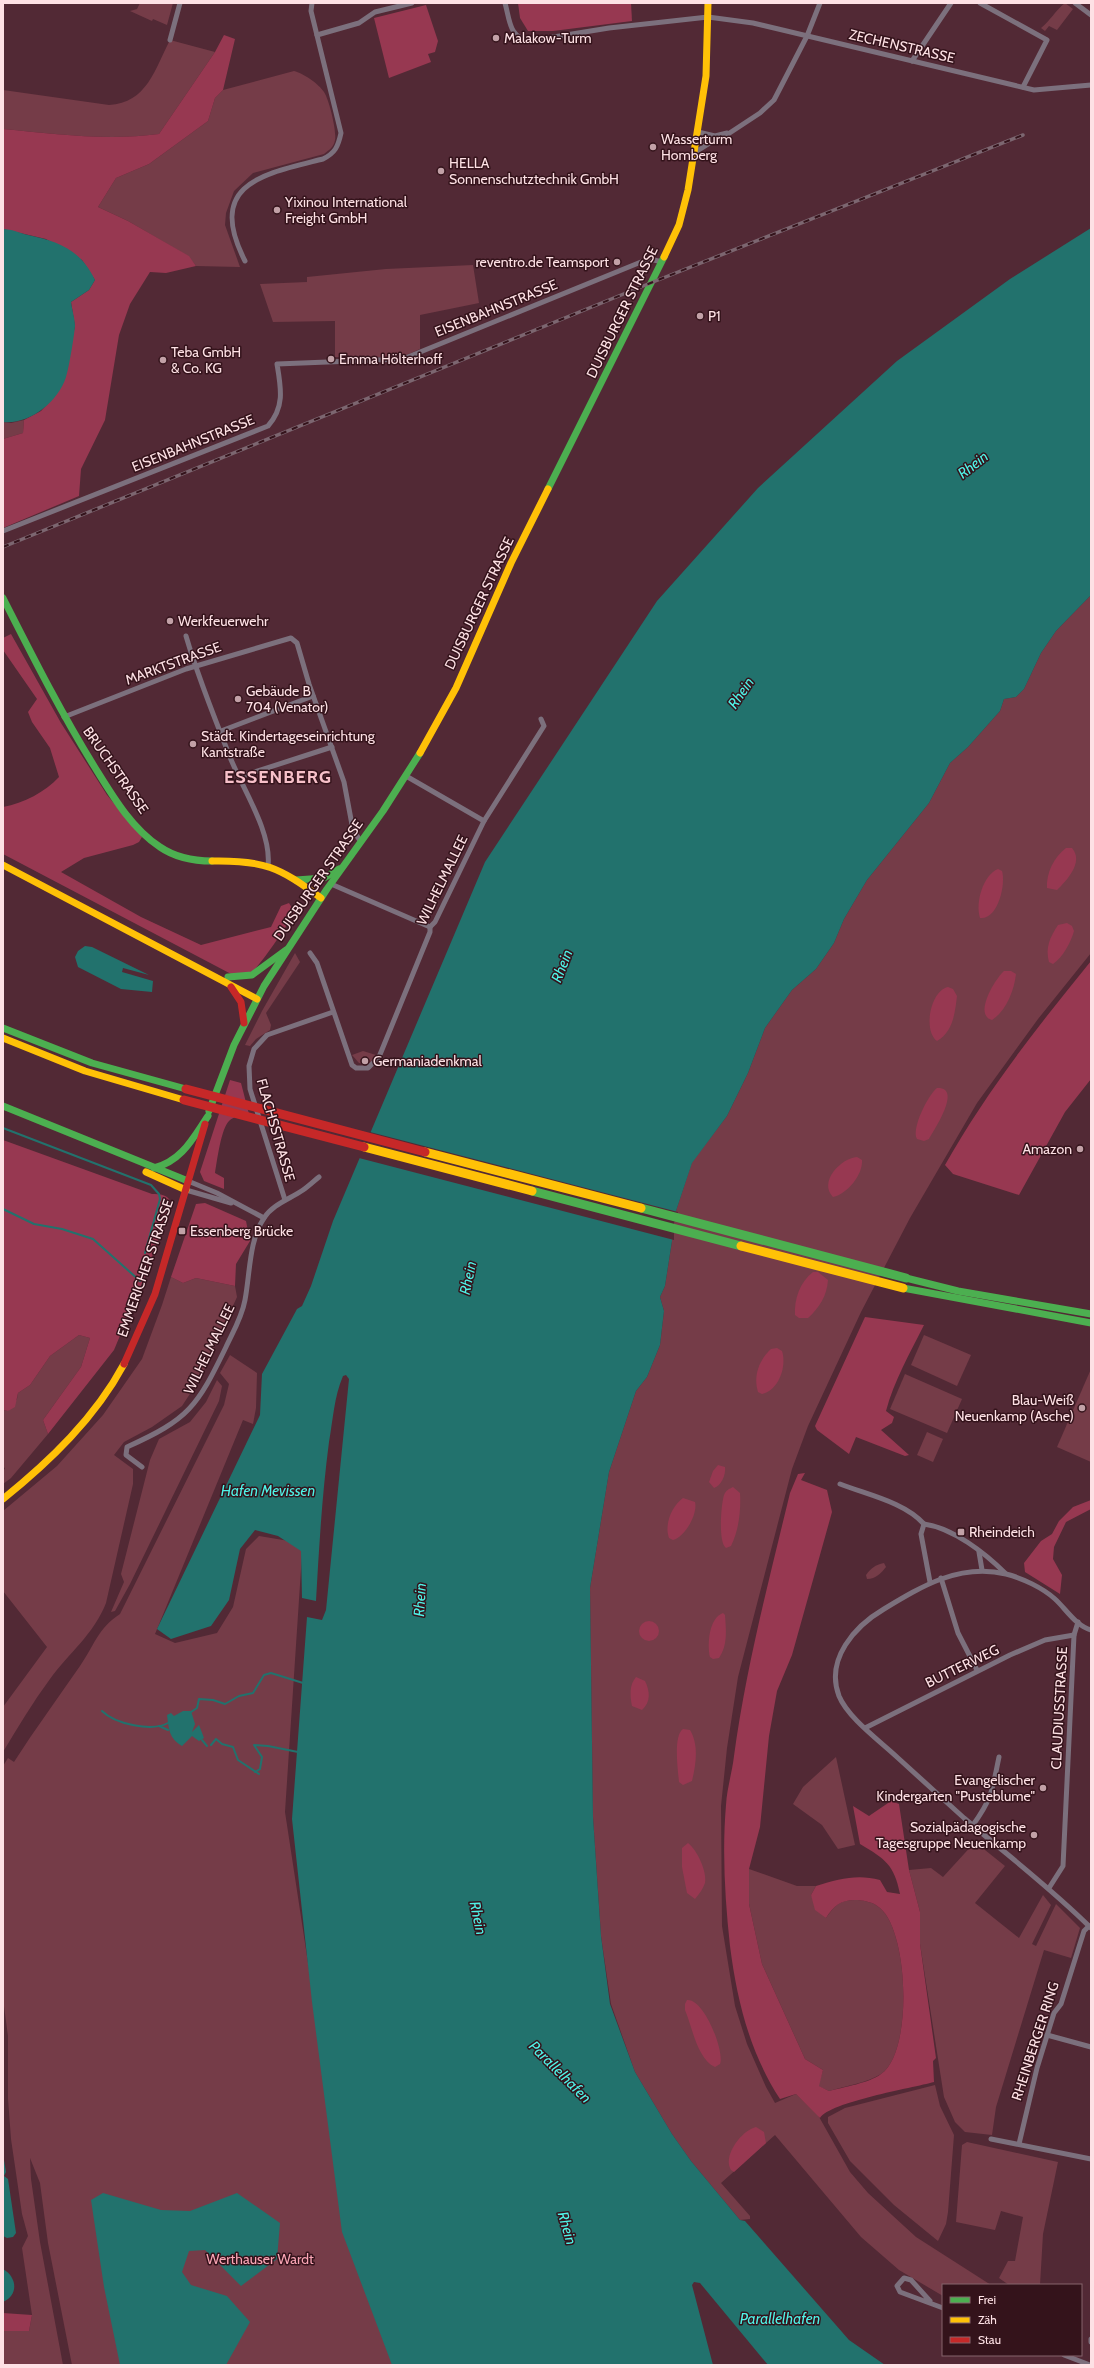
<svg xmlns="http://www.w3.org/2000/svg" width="1094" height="2368" viewBox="0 0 1094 2368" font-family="Cabin,sans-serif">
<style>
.green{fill:#753c48}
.forest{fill:#973851}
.water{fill:#22726d}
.pier{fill:#522935}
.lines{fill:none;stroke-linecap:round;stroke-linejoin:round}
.stream{stroke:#22726d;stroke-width:2}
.street{stroke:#7c707d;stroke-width:5}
.fast{stroke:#4caf50;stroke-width:7}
.slow{stroke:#ffc107;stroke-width:7}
.jam{stroke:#c62828;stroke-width:7}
.rail-casing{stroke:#7c6670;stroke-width:3.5}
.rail{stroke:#34131b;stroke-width:2;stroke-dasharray:6;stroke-linecap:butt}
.fast-bridge{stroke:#4caf50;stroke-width:9}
.slow-bridge{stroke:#ffc107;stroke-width:9}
.jam-bridge{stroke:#c62828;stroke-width:9}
.poi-dot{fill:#c2a1a7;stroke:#34131b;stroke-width:1.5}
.labels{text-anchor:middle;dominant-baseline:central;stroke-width:3;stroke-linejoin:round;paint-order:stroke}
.poi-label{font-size:14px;fill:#fee1e5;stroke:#34131b;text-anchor:start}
.street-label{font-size:14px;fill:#fee1e5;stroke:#34131b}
.park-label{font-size:14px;fill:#fba6b6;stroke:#34131b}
.water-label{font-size:15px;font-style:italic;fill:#4ff3e7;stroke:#34131b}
.district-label{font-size:18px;font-weight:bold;letter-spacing:1px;fill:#f7c0c9;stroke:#34131b}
</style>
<rect width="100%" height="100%" fill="#522935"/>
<!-- green -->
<g class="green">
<path d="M140 3H173L167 25 153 19 152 21 130 11 137 9Z"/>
<path d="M1065 3 1073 9 1057 30 1049 26 1045 31 1041 28C1050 21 1055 11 1065 3Z"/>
<path d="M170 40 215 52 159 134C107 141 55 134 3 129V90L109 105C147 103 155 69 170 40Z"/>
<path d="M294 71C303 73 319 84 324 92 329 99 337 132 335 140 334 147 329 150 324 154L253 173 234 191 226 213 225 225 240 267 196 266 188 256 128 221 98 207 116 178 149 164 208 121 215 98 223 90Z"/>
<path d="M473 265 479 303 420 315V349L402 357H335V321L273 322 260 284 307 282V277L386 269Z"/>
<path d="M24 420 23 433 3 439V422L11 423Z"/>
<path d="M1091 595V953L1038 1019 977 1103 910 1218 861 1312 808 1426 792 1469 738 1677 727 1748 721 1806 722 1926 735 2006 747 2044 766 2087 775 2103 796 2094 818 2115 850 2172 868 2193 916 2237 991 2285H943V2296L899 2270 861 2237 775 2135 721 2183 750 2216V2219L740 2220 691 2161 672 2134 635 2072 611 2004 601 1936 593 1817 590 1588 609 1472 636 1391 647 1377 660 1345 664 1311 660 1297 665 1286 672 1241V1223L692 1162 727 1116 748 1073 765 1028 792 990 816 969 834 943 844 919 867 880 929 803 950 763 968 747 1000 711 1004 699 1016 697 1024 689 1041 653 1056 631Z"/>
<path d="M295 953 300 962 266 1013 271 1025 270 1030 256 1039 250 1046 245 1045 262 1011Z"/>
<path d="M363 1051 376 1055 369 1064 359 1063 352 1055Z"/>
<path d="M171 1277 183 1283 196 1278 235 1286 237 1297 201 1377 182 1406 152 1427 124 1442 114 1455 133 1469V1484L106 1603C94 1634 69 1653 50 1679 33 1702 18 1727 3 1752V1707L47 1647 3 1591V1511L57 1466 103 1415 142 1359 162 1305Z"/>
<path d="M79 1335 90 1338 81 1367 43 1420 48 1434 11 1478 3 1484V1470L5 1469 3 1465V1410L8 1411 17 1399 18 1393 30 1385 50 1356Z"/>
<path d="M924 1335 971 1355 957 1386 911 1365Z"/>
<path d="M230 1355 257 1373 256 1408 253 1424 243 1420 155 1634 175 1643 217 1633 233 1607 246 1549 259 1536 289 1541 300 1546 302 1554 285 1812 317 2022 400 2365H72L48 2243 40 2183 30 2158 31 2179 40 2242 63 2365H3V2331H29L32 2315 22 2248 28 2236 22 2214 11 2139 8 2099V2036L3 1999V1766L8 1758 14 1762C35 1729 58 1698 80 1666 94 1646 98 1628 120 1614L224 1405 229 1384 220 1373Z"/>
<path d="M1091 1369V1462L1057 1447Z"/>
<path d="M905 1374 962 1399 947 1433 890 1409Z"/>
<path d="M217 1380 222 1386 219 1401 130 1584 115 1611 111 1612 124 1582 121 1574 150 1460 159 1439 190 1422 206 1402Z"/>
<path d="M927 1432 943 1439 933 1462 917 1455Z"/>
<path d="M884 1563 886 1567C881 1573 876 1579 867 1579L866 1575C871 1568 875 1565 884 1563Z"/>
<path d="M836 1757 855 1845 838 1849 822 1825 793 1804 803 1787Z"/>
<path d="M975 1842 1005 1866 975 1903 1019 1938 1043 1895 1051 1905 1032 1944 1036 1946 1056 1904 1080 1928 1071 1958 1044 1950 996 2107 992 2135 965 2132 955 2122 944 2097 920 1944V1912L909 1870 931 1868 943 1877Z"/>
<path d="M749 1869 797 1886H816L811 1895 826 1918C835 1905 840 1899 858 1900 866 1901 873 1902 880 1908 909 1932 913 2053 881 2074 867 2083 845 2086 829 2091L818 2086 823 2070 805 2059 762 1964 749 1904Z"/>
<path d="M935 2085 940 2106 954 2135 948 2212 946 2224 938 2241 894 2205 850 2161 828 2123V2117L845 2108Z"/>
<path d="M967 2142 1058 2162 1043 2234 1040 2285H1009L999 2278 1008 2261H1015L1023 2217 1001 2211 995 2230 956 2222 962 2145Z"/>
</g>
<!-- forest -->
<g class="forest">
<path d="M518 3H631L632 21 553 31H528L520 18Z"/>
<path d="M426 5 438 41 435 52 428 54 431 62 389 78 374 18Z"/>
<path d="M224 35 235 39 223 90 215 98 208 121 149 164 116 178 98 207 128 221 189 256 196 266 166 273 150 272 130 304 119 335 105 420 81 469 79 496 3 528V439L23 433 24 420 41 411 55 396 70 350 75 326 71 302 89 290 95 280 82 260 46 239 3 229V129C55 134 107 141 159 134L215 52Z"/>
<path d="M11 634 61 723 107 795 142 837 139 842 133 845 84 858 61 872 141 917 201 945 271 927 281 906 289 903 295 913C288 923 258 970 251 972 246 974 238 974 233 975L3 854V807C24 803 45 792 59 777L50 748 32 722 28 712 37 699 3 650V638Z"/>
<path d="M1066 848H1072C1084 862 1067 880 1057 890L1047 888C1046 873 1054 857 1066 848Z"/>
<path d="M998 869 1002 871C1006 884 998 920 980 918 975 903 983 875 998 869Z"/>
<path d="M1067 923 1072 926 1074 931C1071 942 1063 957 1053 964L1049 962C1045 948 1050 937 1058 925Z"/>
<path d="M1091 961V1079L1065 1112 1019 1195 953 1174 945 1165C986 1092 1038 1026 1091 961Z"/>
<path d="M1004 971H1011L1016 974C1014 991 1006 1011 992 1020 973 1015 995 979 1004 971Z"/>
<path d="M948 987 953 989 957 996C955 1013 953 1032 937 1041 923 1031 930 991 948 987Z"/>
<path d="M230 1080 241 1083 249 1114C242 1115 234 1116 229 1121 221 1129 217 1161 215 1173L224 1178V1189L204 1181 200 1172Z"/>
<path d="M937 1088C963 1087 934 1130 929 1139L924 1141 917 1139C911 1129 928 1095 937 1088Z"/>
<path d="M3 1140 152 1194C160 1194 168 1194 171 1203L147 1271 114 1350 48 1434 43 1420 81 1367 90 1338 79 1335 50 1356 30 1385 18 1393 15 1407 8 1411 3 1410Z"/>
<path d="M857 1157 862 1160C863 1175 847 1194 833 1197 818 1182 841 1158 857 1157Z"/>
<path d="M205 1203 246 1221 250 1241 236 1264 235 1286 196 1278 183 1283 171 1277 196 1204Z"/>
<path d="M813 1272H818L828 1280C827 1296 819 1308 808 1318H799L795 1315C794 1299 800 1282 813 1272Z"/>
<path d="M865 1317 924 1325C910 1353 894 1381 886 1411L894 1417 892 1423 881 1430 909 1455 905 1456 856 1437 849 1454 817 1430 815 1426Z"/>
<path d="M777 1348 782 1351C787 1366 779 1390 762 1394L758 1392C753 1376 759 1360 771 1349Z"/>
<path d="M718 1465 725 1467C726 1475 721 1486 714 1488L709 1482 713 1471Z"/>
<path d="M805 1473 801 1480 827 1490 832 1512 792 1655 777 1691 769 1736 760 1827 749 1869V1904L762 1964 805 2059 823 2070 819 2086 829 2091C844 2087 869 2083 881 2074 913 2053 909 1932 880 1908 873 1902 866 1901 858 1900 842 1899 834 1905 826 1918L815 1910 811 1895 816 1886C839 1879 857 1874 880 1880L887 1892 900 1894C894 1864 885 1859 860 1844L853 1806 869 1816 891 1801 899 1804 909 1870 920 1912V1944L936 2058 933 2061 934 2082C912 2088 830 2102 820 2118L796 2094 780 2099C750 2053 737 2001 730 1946 725 1900 722 1852 726 1805 727 1788 732 1773 734 1756 746 1667 769 1580 790 1493L798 1474Z"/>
<path d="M733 1487 740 1493C741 1510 739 1530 731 1546L726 1548C718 1542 721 1505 724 1495 726 1490 729 1489 733 1487Z"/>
<path d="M683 1498 695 1502C698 1514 685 1537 673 1540L669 1538C664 1524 672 1506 683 1498Z"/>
<path d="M1091 1500V1509L1066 1522 1054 1547 1053 1559 1062 1575 1060 1594 1025 1572 1024 1563 1041 1541 1052 1534 1059 1521 1073 1507Z"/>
<path d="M723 1613 725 1615C726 1630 728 1645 719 1658L713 1659 710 1657C707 1644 709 1618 723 1613Z"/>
<circle cx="649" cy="1631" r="10"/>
<path d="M636 1677 645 1681C650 1691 651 1702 642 1710L632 1706C630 1696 629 1685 636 1677Z"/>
<path d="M683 1729 690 1730C699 1745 696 1764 692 1781L683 1785 679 1782C678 1770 673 1736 683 1729Z"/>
<path d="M688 1843C697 1850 707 1871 705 1883 703 1889 699 1894 695 1899L687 1893 682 1867V1848Z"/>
<path d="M687 2000C704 1998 725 2052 720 2064L715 2067C697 2059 692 2026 685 2010V2004Z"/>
<path d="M756 2127 764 2132 766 2143 734 2172 731 2170C722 2156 742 2130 756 2127Z"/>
<path d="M3 2313 32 2315 29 2331H3Z"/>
</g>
<!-- water -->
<g class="water">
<path d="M1091 228V595L1056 631 1041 653 1024 689 1016 697 1004 699 1000 711 968 747 950 763 929 803 867 880 844 919 834 943 816 969 792 990 765 1028 748 1073 727 1116 692 1163 672 1223V1241L665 1286 660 1297 664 1311 660 1345 647 1377 636 1391 609 1472 590 1588 593 1817 601 1936 610 2004 635 2072 672 2134 691 2161 740 2220 745 2221 849 2340 885 2365H768L700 2283 694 2282 692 2285 713 2365H392L342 2232 312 2002 292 1819 307 1617 322 1620 326 1610 349 1379 346 1375 343 1376C334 1397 333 1420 329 1442 322 1495 319 1548 316 1601L302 1598 301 1551 278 1536 255 1530 240 1549 229 1600 211 1626 171 1639 157 1629 260 1415 262 1374 297 1309 302 1306 311 1286 333 1221 485 862 657 601 758 488 897 361 1010 279Z"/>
<path d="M3 229C11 229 20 233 28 235 59 242 80 249 95 280L89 290 71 302C72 310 75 319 75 326 74 337 69 368 66 377 58 402 29 425 3 422Z"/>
<path d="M85 946 92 947 149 975 123 968 122 972 153 981 152 992 121 989 78 967 75 957 78 951Z"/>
<path d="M183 1711H191L195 1724 192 1732 199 1725 204 1738 199 1741 192 1736 182 1746C169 1738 169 1730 167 1715L171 1713 174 1716Z"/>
<path d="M3 2154 6 2172 4 2176 8 2179 16 2233 13 2237 7 2238 3 2236Z"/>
<path d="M103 2193 161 2210 190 2211 237 2193 280 2223 277 2259 241 2286 205 2250 189 2251 182 2272 191 2285 227 2296 250 2322 226 2365H120L104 2287 91 2200Z"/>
<path d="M3 2269C17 2277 19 2295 3 2302Z"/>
</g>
<!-- pier -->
<path class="pier" d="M370 1132 678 1212 674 1223V1240L359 1158Z"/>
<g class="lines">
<!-- stream -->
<g class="stream">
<path d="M3 1128 151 1185 159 1194 160 1199 145 1253"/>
<path d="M3 1209 34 1224 62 1229 93 1239 140 1281"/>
<path d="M102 1711C115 1724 152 1732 168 1723"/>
<path d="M191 1712 197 1708 199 1699 213 1700 225 1704 239 1696 253 1693 264 1675 271 1673 303 1683"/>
<path d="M159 1726 168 1730"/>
<path d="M202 1740 207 1746"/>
<path d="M211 1745 216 1739 222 1744 233 1747 238 1760 259 1774"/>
<path d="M255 1772 260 1769 262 1757 254 1745 268 1746 298 1752"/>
</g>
<!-- street -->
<g class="street">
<path d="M505 3C510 21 509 37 529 41L609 28 708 17 753 23 1034 90 1091 85"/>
<path d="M980 3 1047 40 1023 87"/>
<path d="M1075 3 1091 15"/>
<path d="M317 35 359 23 375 12 412 3"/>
<path d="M170 40 180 3"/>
<path d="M912 61 951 3"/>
<path d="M698 132 715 136 727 133"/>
<path d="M696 140 713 141 722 138 760 113 774 100 807 36 820 3"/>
<path d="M694 153 713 141"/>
<path d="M245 261C205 183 264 174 323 159 335 153 338 147 341 133L311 11 312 3"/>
<path d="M3 531 268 426C285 407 281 388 277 364L403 359 641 262 654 260 662 262"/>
<path d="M186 636C198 677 214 717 230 757 242 788 272 832 268 866"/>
<path d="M64 717 186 669 291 638 297 643 309 684 344 782 353 830 361 842"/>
<path d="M221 731 313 696"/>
<path d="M406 776 484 821"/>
<path d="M239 777 332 747"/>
<path d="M331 884 430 927"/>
<path d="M430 927 435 922 484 821 544 726 541 719"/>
<path d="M310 953 317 963 352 1065 356 1068H368L379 1057 430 932V927"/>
<path d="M188 1181 217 1193 264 1218"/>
<path d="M186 1190 231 1203"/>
<path d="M285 1200 250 1089 249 1066 254 1049 267 1035 333 1012"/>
<path d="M142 1467 126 1455 127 1447C189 1419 197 1407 226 1347 233 1332 242 1317 245 1300 250 1274 249 1240 264 1218 273 1204 290 1199 303 1190 309 1186 314 1181 319 1177"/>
<path d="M840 1484C868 1495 904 1502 924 1524 953 1528 985 1553 1005 1573"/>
<path d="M924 1524 921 1534 930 1582"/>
<path d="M979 1552 982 1570"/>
<path d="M941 1578 958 1633 977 1670"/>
<path d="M1091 1630C1076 1626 1066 1609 1055 1599 1043 1588 1022 1578 1006 1574 960 1563 922 1586 884 1609 855 1626 825 1659 839 1696 848 1718 880 1741 898 1758 920 1778 942 1798 964 1818 1007 1855 1051 1888 1091 1928"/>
<path d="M865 1728 1010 1655 1045 1640 1074 1635"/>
<path d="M973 1825C993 1797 992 1790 999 1757"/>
<path d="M1049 1888 1063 1866 1074 1635 1078 1622"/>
<path d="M1047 2035 1091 2047"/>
<path d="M991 2139 1091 2159"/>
<path d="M1019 2144 1037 2068 1054 2013 1061 2004 1084 1931 1089 1926"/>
<path d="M930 2301 911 2280 904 2278 897 2286 900 2292 943 2308"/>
<path d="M1091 2339V2342"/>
<path d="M1064 2355 1090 2365"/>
</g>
<!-- fast -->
<g class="fast">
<path d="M548 489 664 257"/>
<path d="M3 598C32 655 60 711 94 766 112 795 131 828 160 847 176 858 193 861 212 861"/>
<path d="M296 880 324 878 339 869"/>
<path d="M228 977 252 975 286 950"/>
<path d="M3 1028 92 1063 186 1089"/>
<path d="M3 1106 188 1181"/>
<path d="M209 1111 234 1045 264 986 327 889 383 811 420 753"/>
<path d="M154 1168C182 1161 193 1138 208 1116"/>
<path d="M906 1278 958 1291 1091 1314"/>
<path d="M903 1288 1091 1323"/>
</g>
<!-- slow -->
<g class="slow">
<path d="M664 257 679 225 688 190 706 76 708 3"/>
<path d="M420 753 456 688 511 563 548 489"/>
<path d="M212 861C264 860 279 867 321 898"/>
<path d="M3 865 257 999"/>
<path d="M3 1038 85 1071 184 1100"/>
<path d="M146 1172 186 1190"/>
<path d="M3 1499C50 1461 95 1418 124 1364"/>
</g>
<!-- jam -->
<g class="jam">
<path d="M231 987 241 1002 244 1023"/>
<path d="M124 1364 155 1294 205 1124"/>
</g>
<!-- rail casing -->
<g class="rail-casing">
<path id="rail" d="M3 547 653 282 1023 135"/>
</g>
<!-- rail -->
<use href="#rail" class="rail"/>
<!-- fast-bridge -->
<g class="fast-bridge">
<path d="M532 1191 741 1246"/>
<path d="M641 1208 906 1278"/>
</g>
<!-- slow-bridge -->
<g class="slow-bridge">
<path d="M364 1147 532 1191"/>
<path d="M425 1152 641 1208"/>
<path d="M741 1246 903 1288"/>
</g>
<!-- jam-bridge -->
<g class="jam-bridge">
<path d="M186 1089 425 1152"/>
<path d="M184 1100 364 1147"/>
</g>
</g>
<!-- markers -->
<g class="poi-dot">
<circle cx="496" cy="38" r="4"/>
<circle cx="653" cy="147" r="4"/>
<circle cx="441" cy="171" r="4"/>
<circle cx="277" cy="210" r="4"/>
<circle cx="617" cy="262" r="4"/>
<circle cx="700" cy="316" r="4"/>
<circle cx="331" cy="359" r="4"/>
<circle cx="163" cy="360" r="4"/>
<circle cx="170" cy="621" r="4"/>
<circle cx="238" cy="699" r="4"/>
<circle cx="193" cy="744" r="4"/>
<circle cx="365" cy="1061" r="4"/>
<circle cx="1080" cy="1149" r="4"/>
<rect x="178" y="1227" width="8" height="8" rx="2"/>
<circle cx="1082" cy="1408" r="4"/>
<rect x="957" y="1528" width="8" height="8" rx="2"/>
<circle cx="1043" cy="1788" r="4"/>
<circle cx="1034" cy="1835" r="4"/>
</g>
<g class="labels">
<!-- poi labels -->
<g class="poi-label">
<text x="504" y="38">Malakow-Turm</text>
<text x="661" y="139">Wasserturm<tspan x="661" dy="16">Homberg</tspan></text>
<text x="449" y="163">HELLA<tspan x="449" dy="16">Sonnenschutztechnik GmbH</tspan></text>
<text x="285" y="202">Yixinou International<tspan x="285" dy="16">Freight GmbH</tspan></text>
<text x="609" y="262" text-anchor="end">reventro.de Teamsport</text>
<text x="708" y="316">P1</text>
<text x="171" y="352">Teba GmbH<tspan x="171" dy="16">&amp; Co. KG</tspan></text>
<text x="339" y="359">Emma Hölterhoff</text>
<text x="178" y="621">Werkfeuerwehr</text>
<text x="246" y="691">Gebäude B<tspan x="246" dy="16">704 (Venator)</tspan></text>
<text x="201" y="736">Städt. Kindertageseinrichtung<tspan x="201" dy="16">Kantstraße</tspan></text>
<text x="373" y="1061">Germaniadenkmal</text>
<text x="1072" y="1149" text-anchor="end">Amazon</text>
<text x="190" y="1231">Essenberg Brücke</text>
<text x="1074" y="1400" text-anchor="end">Blau-Weiß<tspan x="1074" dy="16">Neuenkamp (Asche)</tspan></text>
<text x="969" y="1532">Rheindeich</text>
<text x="1035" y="1780" text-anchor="end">Evangelischer<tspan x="1035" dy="16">Kindergarten "Pusteblume"</tspan></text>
<text x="1026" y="1827" text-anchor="end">Sozialpädagogische<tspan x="1026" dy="16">Tagesgruppe Neuenkamp</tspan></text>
</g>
<!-- street labels -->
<g class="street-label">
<text transform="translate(902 46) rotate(13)">ZECHENSTRASSE</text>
<text transform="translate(496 308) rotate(-22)">EISENBAHNSTRASSE</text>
<text transform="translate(622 312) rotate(-64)">DUISBURGER STRASSE</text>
<text transform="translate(193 443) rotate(-22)">EISENBAHNSTRASSE</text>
<text transform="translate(479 603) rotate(-65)">DUISBURGER STRASSE</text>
<text transform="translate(173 663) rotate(-20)">MARKTSTRASSE</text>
<text transform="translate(116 770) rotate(55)">BRUCHSTRASSE</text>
<text transform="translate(318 880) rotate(-55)">DUISBURGER STRASSE</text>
<text transform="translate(442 880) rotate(-64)">WILHELMALLEE</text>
<text transform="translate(276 1130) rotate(74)">FLACHSSTRASSE</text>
<text transform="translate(145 1268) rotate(-71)">EMMERICHER STRASSE</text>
<text transform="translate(209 1349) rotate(-64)">WILHELMALLEE</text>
<text transform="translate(962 1666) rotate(-26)">BUTTERWEG</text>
<text transform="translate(1059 1708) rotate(-87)">CLAUDIUSSTRASSE</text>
<text transform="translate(1035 2041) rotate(-72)">RHEINBERGER RING</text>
</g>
<!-- park labels -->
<g class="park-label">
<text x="260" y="2259">Werthauser Wardt</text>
</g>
<!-- water labels -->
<g class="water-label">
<text transform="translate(973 465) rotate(-38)">Rhein</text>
<text transform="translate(741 693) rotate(-55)">Rhein</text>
<text transform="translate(562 966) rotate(-69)">Rhein</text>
<text transform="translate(468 1278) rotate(-78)">Rhein</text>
<text x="268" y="1491">Hafen Mevissen</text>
<text transform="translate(420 1600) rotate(-87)">Rhein</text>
<text transform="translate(478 1918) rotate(78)">Rhein</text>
<text transform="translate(560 2072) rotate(45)">Parallelhafen</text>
<text transform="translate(567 2228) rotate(74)">Rhein</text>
<text x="780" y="2319">Parallelhafen</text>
</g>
<!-- district labels -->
<g class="district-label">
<text x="278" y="777">ESSENBERG</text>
</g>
</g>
<!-- border -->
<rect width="1094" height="2368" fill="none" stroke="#fee1e5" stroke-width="8"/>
<!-- legend -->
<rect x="942" y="2284" width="140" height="72" fill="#34131b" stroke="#85656c"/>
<rect x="950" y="2297" width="20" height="6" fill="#4caf50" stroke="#85656c"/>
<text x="978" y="2304" font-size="12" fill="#fee1e5">Frei</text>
<rect x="950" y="2317" width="20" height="6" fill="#ffc107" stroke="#85656c"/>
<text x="978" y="2324" font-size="12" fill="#fee1e5">Zäh</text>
<rect x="950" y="2337" width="20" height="6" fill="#c62828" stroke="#85656c"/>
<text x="978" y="2344" font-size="12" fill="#fee1e5">Stau</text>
</svg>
